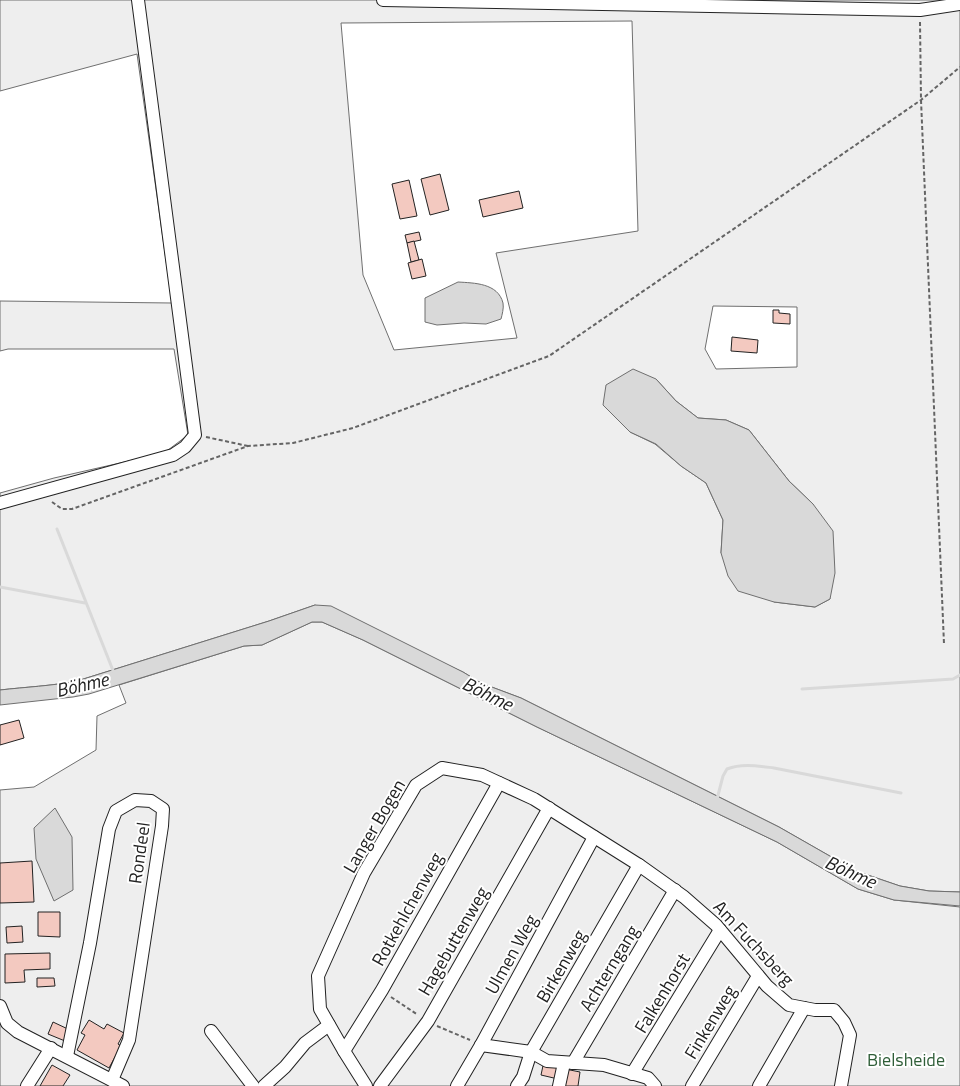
<svg xmlns="http://www.w3.org/2000/svg" width="960" height="1086" viewBox="0 0 960 1086" font-family="'Titillium Web',sans-serif">
<style>
.green{fill:#eee;stroke:#6f6f6f;fill-rule:evenodd}
.water{fill:#d9d9d9;stroke:#6f6f6f}
.lines{fill:none;stroke-linecap:round;stroke-linejoin:round}
.stream{stroke:#d9d9d9;stroke-width:3}
.building{fill:#f3c9c0;stroke:#222}
.minor-casing{stroke:#222;stroke-width:14}
.path{stroke:#646464;stroke-width:2;stroke-dasharray:4 2.5;stroke-linecap:butt}
.minor{stroke:#fff;stroke-width:12}
.labels{text-anchor:middle;dominant-baseline:central;stroke-width:4;stroke-linejoin:round;paint-order:stroke}
.street-label{font-size:18px;fill:#222;stroke:#fff}
.park-label{font-size:18px;fill:#2f5e38;stroke:#fff}
.water-label{font-size:19px;font-style:italic;fill:#222;stroke:#fff}
</style>
<rect width="100%" height="100%" fill="#fff"/>
<!-- green -->
<g class="green">
<path d="M0 0H960V892L929 891 900 886 856 871 779 827 521 698 481 683 463 672 315 605 269 621 77 681C51 686 26 687 0 690V493L54 478 164 453 188 435 174 349H8L0 351V301L172 303 137 54 0 91ZM632 21 638 231 496 253 517 338 394 350 363 275 341 23ZM713 306 797 307V367L716 369 705 349ZM656 379 676 401 698 418 726 420 749 430 789 481 813 504 830 599 815 607 774 602 721 553 723 520 706 483 681 466 655 444 630 432Z"/>
<path d="M312 622H322L363 640 537 727 777 842 858 889 894 900 960 907V1086H0V790L34 787 96 750 97 716 126 703 119 685 244 646 262 645Z"/>
</g>
<!-- water -->
<g class="water">
<path d="M458 282C474 283 498 283 503 303 504 308 502 315 501 319L486 324 464 323 437 325 425 322V298Z"/>
<path d="M633 369 656 379 676 401 698 418 726 420 749 430 789 481 813 504 833 531 835 573 830 599 815 607 774 602 738 591 728 576 721 553 723 520 706 483 681 466 656 444 630 432 603 405 606 385Z"/>
<path d="M315 605 331 606 463 672 481 683 521 698 779 827 856 871 900 886 929 891 960 892V906L894 900 858 889 777 842 537 727 363 640 322 622H312L262 645 244 646 89 694 73 697 0 705V690C26 687 51 686 77 681L269 621Z"/>
<path d="M55 808 72 837 73 890 54 901 36 859 34 828Z"/>
</g>
<g class="lines">
<!-- stream -->
<g class="stream">
<path d="M57 529 114 673"/>
<path d="M0 587 85 603"/>
<path d="M802 689 953 679 960 675"/>
<path d="M717 799 723 776 727 769C742 763 758 766 774 768L901 793"/>
</g>
</g>
<!-- building -->
<g class="building">
<path d="M440 174 449 210 430 215 421 179Z"/>
<path d="M409 180 417 216 400 219 392 184Z"/>
<path d="M519 191 523 208 483 217 479 200Z"/>
<path d="M419 232 421 240 407 243 405 235Z"/>
<path d="M414 241 419 260 411 262 407 243Z"/>
<path d="M422 259 426 276 412 279 408 263Z"/>
<path d="M773 310H779V313L790 314V324L773 323Z"/>
<path d="M732 337 758 340 757 353 731 351Z"/>
<path d="M19 720 24 738 0 745V725Z"/>
<path d="M32 861 34 902 0 903V863Z"/>
<path d="M38 912H60V937L38 936Z"/>
<path d="M22 926 23 942 7 943 6 927Z"/>
<path d="M50 953V969L24 970 25 982 5 983V954Z"/>
<path d="M37 978H54L55 986 37 987Z"/>
<path d="M89 1020 104 1029 107 1024 124 1033 118 1044 121 1046 109 1068 77 1050 85 1035 81 1033Z"/>
<path d="M53 1022 70 1030 65 1041 48 1034Z"/>
<path d="M544 1061 561 1064 558 1079 541 1075Z"/>
<path d="M52 1065 70 1075 63 1086H40Z"/>
<path d="M565 1069 580 1072 578 1086H562Z"/>
</g>
<g class="lines">
<!-- minor casing -->
<g class="minor-casing">
<g id="minor">
<path d="M383 0 920 10 960 4"/>
<path d="M0 503 173 455 185 447 195 435 138 0"/>
<path d="M0 1006 7 1023 18 1032 123 1086"/>
<path d="M211 1031 253 1086"/>
<path d="M481 1045 531 1052 547 1061 604 1065 648 1078 655 1086"/>
<path d="M344 1051 382 990 499 783"/>
<path d="M67 1056 90 943 109 829 116 811 135 800 151 801 163 809 162 826 129 1040 112 1080"/>
<path d="M573 1063 675 890"/>
<path d="M632 1074 720 930"/>
<path d="M27 1086 51 1048"/>
<path d="M264 1086 285 1067 305 1043 329 1025"/>
<path d="M366 1086 344 1051 320 1009 318 976 364 873 416 785 442 768 482 775 534 799 639 865 684 897 716 925 767 986 789 1005 815 1010H834L844 1022 850 1035 841 1086"/>
<path d="M380 1086 428 1021 549 808"/>
<path d="M457 1086 481 1045 594 837"/>
<path d="M517 1086 523 1077 531 1052 639 865"/>
<path d="M559 1086 564 1063"/>
<path d="M692 1086 758 976"/>
<path d="M759 1086 804 1008"/>
</g>
</g>
<!-- path -->
<g class="path">
<path d="M920 22 921 100 944 644"/>
<path d="M206 437 248 446"/>
<path d="M52 502 62 509H72L248 446 293 443 353 428 549 356 921 100 960 67"/>
<path d="M391 997 418 1015"/>
<path d="M437 1026 470 1040"/>
</g>
<!-- minor -->
<use href="#minor" class="minor"/>
</g>
<g class="labels">
<!-- street labels -->
<g class="street-label">
<text transform="translate(374 826) rotate(-60)">Langer Bogen</text>
<text transform="translate(139 853) rotate(-82)">Rondeel</text>
<text transform="translate(407 909) rotate(-61)">Rotkehlchenweg</text>
<text transform="translate(453 941) rotate(-60)">Hagebuttenweg</text>
<text transform="translate(754 943) rotate(47)">Am Fuchsberg</text>
<text transform="translate(511 954) rotate(-61)">Ulmen Weg</text>
<text transform="translate(561 966) rotate(-60)">Birkenweg</text>
<text transform="translate(609 968) rotate(-59)">Achterngang</text>
<text transform="translate(662 993) rotate(-59)">Falkenhorst</text>
<text transform="translate(710 1022) rotate(-59)">Finkenweg</text>
</g>
<!-- park labels -->
<g class="park-label">
<text x="906" y="1059">Bielsheide</text>
</g>
<!-- water labels -->
<g class="water-label">
<text transform="translate(82 684) rotate(-13)">Böhme</text>
<text transform="translate(488 693) rotate(26)">Böhme</text>
<text transform="translate(851 871) rotate(24)">Böhme</text>
</g>
</g>
</svg>
